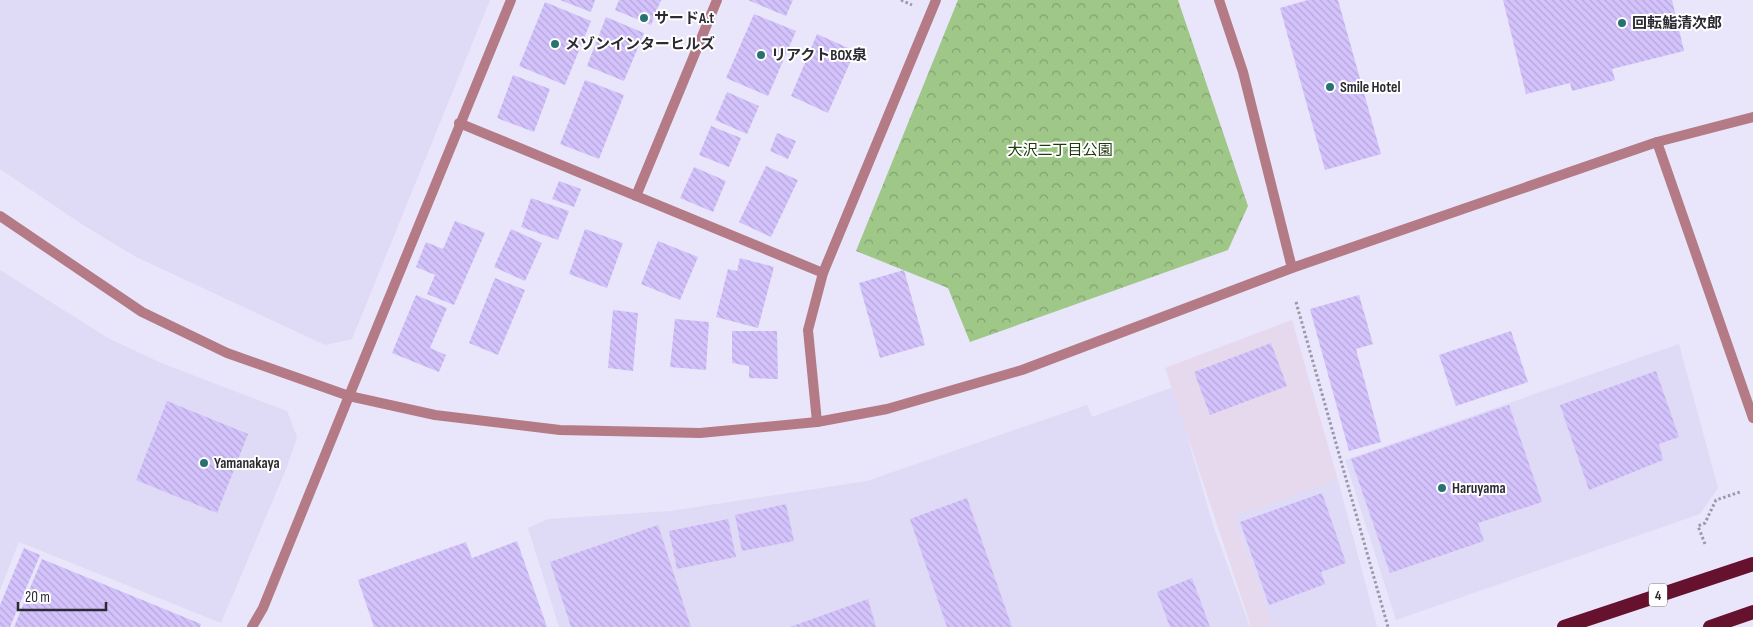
<svg xmlns="http://www.w3.org/2000/svg" width="1753" height="627" viewBox="0 0 1753 627" font-family="'Sofia Sans Condensed','Noto Sans JP',sans-serif">
<style>
.built{fill:#dfdaf6}
.industrial{fill:#e7d9ed}
.park{fill:url(#park-crowns)}
.building{fill:url(#building-back-hatch)}
.lines{fill:none;stroke-linecap:round;stroke-linejoin:round}
.path{stroke:#9a98a8;stroke-width:3;stroke-dasharray:2.5 2.5;stroke-linecap:butt}
.minor{stroke:#b47b86;stroke-width:10}
.tertiary{stroke:#b47b86;stroke-width:10}
.trunk{stroke:#66122e;stroke-width:14}
.poi-dot{fill:#287274;stroke:#fff;stroke-width:2}
.labels{text-anchor:middle;dominant-baseline:central;stroke-width:4;stroke-linejoin:round;paint-order:stroke}
.shield{fill:#fff;stroke:#6b6b70;stroke-width:1}
.shield-label{font-size:14px;font-weight:bold;fill:#2c2b33}
.poi-label{font-size:15px;font-weight:bold;fill:#2c2b33;stroke:#fff;text-anchor:start}
.park-label{font-size:15px;fill:#203b0c;stroke:#fff}
</style>
<defs>
<pattern id="park-crowns" width="20" height="18" patternUnits="userSpaceOnUse" patternTransform="scale(1.25)"><rect width="20" height="18" fill="#9fc788"/><path d="M2 6a3 3 0 1 1 6 0M12 15a3 3 0 1 1 6 0" fill="none" stroke="#82a270"/></pattern>
<pattern id="building-back-hatch" width="6" height="6" patternUnits="userSpaceOnUse" patternTransform="scale(1.25)"><rect width="6" height="6" fill="#d3c2fb"/><path d="M-1 5l2 2M0 0l6 6M5-1l2 2" fill="none" stroke="#b5a7d8"/></pattern>
</defs>
<rect width="100%" height="100%" fill="#e9e6fb"/>
<!-- built -->
<g class="built">
<path d="M0 0H490L352 339 325 345 136 257 83 225 0 169Z"/>
<path d="M0 270 108 338 161 363 287 411 297 437 287 467 221 623 19 542 0 590Z"/>
<path d="M1679 344 1718 488 1700 514 1396 620 1345 460Z"/>
<path d="M1173 387 1213 525 1250 627H559L528 528 548 519 670 511 867 481 1087 405 1092 417Z"/>
<path d="M1338 480 1377 627H1273L1233 516Z"/>
</g>
<!-- industrial -->
<path class="industrial" d="M1292 320 1338 480 1233 516 1273 627H1251L1165 368Z"/>
<!-- park -->
<path class="park" d="M958 0H1178L1248 206 1228 250 970 342 948 288 856 251Z"/>
<!-- building -->
<g class="building">
<path d="M560 0H595L591 12Z"/>
<path d="M619 0H661L651 25 615 10Z"/>
<path d="M748 0H793L786 16Z"/>
<path d="M1308 0H1338L1381 154 1325 170 1280 8Z"/>
<path d="M1503 0H1672L1684 51 1612 69 1615 80 1572 91 1570 83 1526 94Z"/>
<path d="M545 2 591 21 565 85 519 66Z"/>
<path d="M754 14 796 31 768 96 726 78Z"/>
<path d="M606 17 644 33 624 81 587 66Z"/>
<path d="M817 34 855 51 828 113 791 96Z"/>
<path d="M513 75 550 89 534 132 497 118Z"/>
<path d="M585 80 624 95 599 159 560 144Z"/>
<path d="M727 92 759 106 747 134 715 120Z"/>
<path d="M711 126 741 138 729 167 699 155Z"/>
<path d="M777 133 796 141 788 159 770 151Z"/>
<path d="M766 166 798 180 771 237 739 222Z"/>
<path d="M694 167 726 181 713 212 680 198Z"/>
<path d="M559 181 581 189 574 207 552 199Z"/>
<path d="M531 198 569 211 558 240 521 227Z"/>
<path d="M455 221 485 233 454 305 427 294 435 275 416 267 426 242 443 249Z"/>
<path d="M511 229 542 243 525 281 494 267Z"/>
<path d="M585 229 623 243 607 288 569 274Z"/>
<path d="M658 241 698 257 680 300 641 284Z"/>
<path d="M740 258 774 267 758 328 716 317 728 269 737 271Z"/>
<path d="M904 270 925 345 880 358 859 283Z"/>
<path d="M495 278 525 290 498 355 469 343Z"/>
<path d="M416 295 447 308 430 348 446 355 439 372 392 353Z"/>
<path d="M1359 295 1373 344 1356 349 1381 442 1349 451 1310 309Z"/>
<path d="M613 310 638 313 633 371 608 368Z"/>
<path d="M675 319 709 322 706 370 670 367Z"/>
<path d="M732 331H777L778 379 749 378V366L732 363Z"/>
<path d="M1511 331 1528 382 1456 406 1439 355Z"/>
<path d="M1271 343 1287 386 1210 415 1194 372Z"/>
<path d="M1656 371 1679 437 1659 444 1663 460 1589 490 1560 405Z"/>
<path d="M167 401 248 434 217 513 136 480Z"/>
<path d="M1509 405 1542 502 1478 523 1484 541 1390 573 1351 459Z"/>
<path d="M1322 493 1346 563 1321 572 1325 584 1269 605 1240 522Z"/>
<path d="M967 498 1012 627H947L910 519Z"/>
<path d="M786 504 794 541 742 551 735 515Z"/>
<path d="M728 519 736 557 677 569 669 531Z"/>
<path d="M658 525 691 627H571L550 562Z"/>
<path d="M517 541 547 627H374L358 580 466 542 472 558Z"/>
<path d="M24 548 40 555 10 627H0V605Z"/>
<path d="M42 559 201 624 200 627H14Z"/>
<path d="M1192 578 1210 627H1170L1157 592Z"/>
<path d="M868 599 876 627H790Z"/>
</g>
<g class="lines">
<!-- path -->
<g class="path">
<path d="M901 0 912 5"/>
<path d="M1296 302 1388 627"/>
<path d="M1705 544 1698 526 1705 523 1716 500 1740 492"/>
</g>
<!-- minor -->
<g class="minor">
<path d="M459 123 823 273"/>
<path d="M636 196 717 0"/>
<path d="M349 396 511 0"/>
<path d="M817 422 808 330 823 273 936 0"/>
</g>
<!-- tertiary -->
<g class="tertiary">
<path d="M1219 0 1243 72 1292 268"/>
<path d="M1657 142 1753 418"/>
<path d="M0 216 142 312 227 353 349 396 435 415 560 430 700 433 817 422 887 409 1022 370 1292 268 1657 142 1753 117"/>
<path d="M252 627 263 608 349 396"/>
</g>
<!-- trunk -->
<g class="trunk">
<path d="M1564 627 1753 564"/>
<path d="M1710 627 1753 612"/>
</g>
</g>
<!-- markers -->
<g class="poi-dot">
<circle cx="644" cy="18" r="5"/>
<circle cx="1622" cy="23" r="5"/>
<circle cx="555" cy="44" r="5"/>
<circle cx="761" cy="55" r="5"/>
<circle cx="1330" cy="87" r="5"/>
<circle cx="204" cy="463" r="5"/>
<circle cx="1442" cy="488" r="5"/>
</g>
<g class="labels">
<!-- shield labels -->
<rect class="shield" x="1649" y="583.5" width="18" height="23" rx="4"/>
<g class="shield-label">
<text x="1658" y="595">4</text>
</g>
<!-- poi labels -->
<g class="poi-label">
<text x="654" y="18">サードA.t</text>
<text x="1632" y="23">回転鮨清次郎</text>
<text x="565" y="44">メゾンインターヒルズ</text>
<text x="771" y="55">リアクトBOX泉</text>
<text x="1340" y="87">Smile Hotel</text>
<text x="214" y="463">Yamanakaya</text>
<text x="1452" y="488">Haruyama</text>
</g>
<!-- park labels -->
<g class="park-label">
<text x="1060" y="150">大沢二丁目公園</text>
</g>
</g>
<!-- scale -->
<path d="M18 602v8h88v-8" fill="none" stroke="#2c2b33" stroke-width="2.5"/>
<text x="25" y="602" font-size="15" fill="#2c2b33" stroke="#ffffff" stroke-width="4" paint-order="stroke">20 m</text>
</svg>
